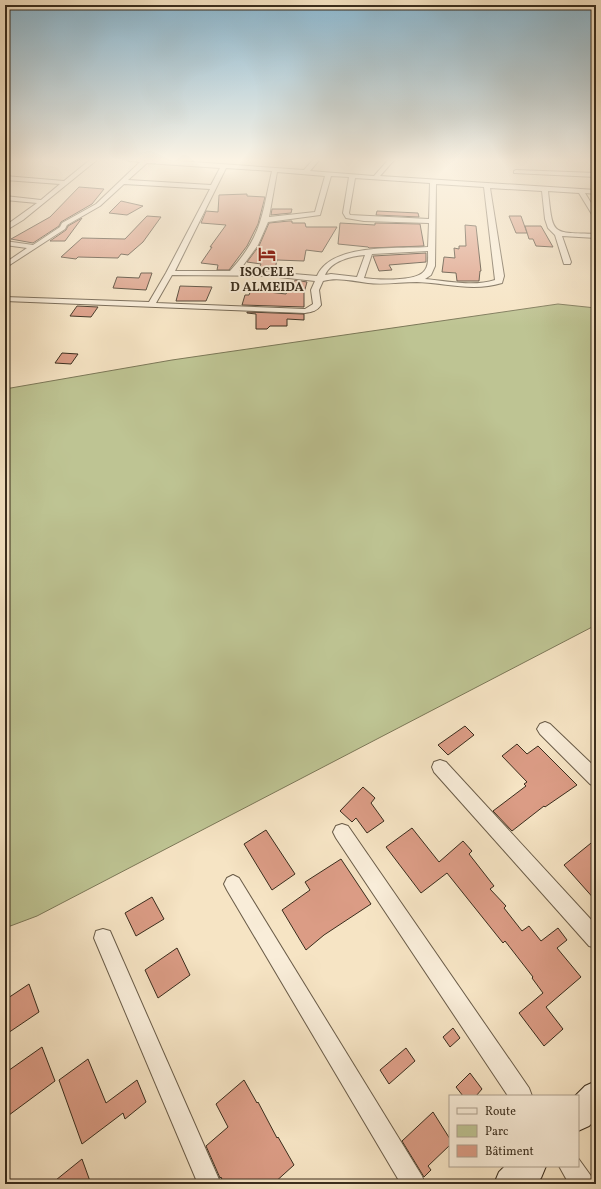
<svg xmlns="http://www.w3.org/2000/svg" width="601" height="1189" viewBox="0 0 601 1189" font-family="Vollkorn,serif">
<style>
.green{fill:#bec493;stroke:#7c7858}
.building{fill:#db9c85;stroke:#3a2d1d}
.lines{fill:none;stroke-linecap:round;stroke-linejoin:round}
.street-casing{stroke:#695b47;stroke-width:2}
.secondary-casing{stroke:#3a2d1d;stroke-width:2}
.street{fill:#f9edd9;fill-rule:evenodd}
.secondary{fill:#f9edd9;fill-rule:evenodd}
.labels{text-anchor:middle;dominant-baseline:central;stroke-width:4;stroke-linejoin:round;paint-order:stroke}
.far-poi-label{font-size:13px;font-weight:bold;fill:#3a2d1d;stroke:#f9edd9}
</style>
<rect width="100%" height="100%" fill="#f6e4c4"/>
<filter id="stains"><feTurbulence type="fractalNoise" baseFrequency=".005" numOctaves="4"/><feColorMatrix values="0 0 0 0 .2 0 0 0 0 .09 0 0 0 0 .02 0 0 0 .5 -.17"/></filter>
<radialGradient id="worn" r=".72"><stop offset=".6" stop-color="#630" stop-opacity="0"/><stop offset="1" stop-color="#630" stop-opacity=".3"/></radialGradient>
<!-- green -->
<path class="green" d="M558 304 596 308V625L37 916 5 928V389L172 360Z"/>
<!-- building -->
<g class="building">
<path d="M79 187 104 189 92 204 61 222 59 226 33 243 11 239 50 217Z"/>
<path d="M247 194V196L265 197 258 224 247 246 229 270H217L218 265 201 263 212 247H210L226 225 201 223 206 211 218 212 219 195Z"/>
<path d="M121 201 143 206 127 215 109 213Z"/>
<path d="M272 209H292L291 213 271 215Z"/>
<path d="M377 211 418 213 419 217 376 215Z"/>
<path d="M147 216 161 217 143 242 128 255 121 254 118 258 78 257 76 259 61 257 82 238 125 239Z"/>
<path d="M509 216H521L527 233H516Z"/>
<path d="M82 218 65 241H50L66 230 68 226Z"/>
<path d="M289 221H292V223H305L306 227H337L322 252 306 250 304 261 277 260 275 269 259 268 261 264 247 262 259 246 269 223Z"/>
<path d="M340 223 375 225V223L420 224 424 246 369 248 368 247 338 244Z"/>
<path d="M465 225 476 226 481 271H480L479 281H457L456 273 442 272 444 257 455 258 454 248 459 249V246H466Z"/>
<path d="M525 226H541L553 247 536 246 533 239H529Z"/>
<path d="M426 253V262L389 265 392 270 379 271 373 256Z"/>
<path d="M141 273H152L146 290 113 288 117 277 139 278Z"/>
<path d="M295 280 307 282 304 293V307L242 305 245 295H249L251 290 286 294 289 287H293Z"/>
<path d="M180 286 212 287 206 301H176Z"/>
<path d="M77 306 98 307 91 317 70 316Z"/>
<path d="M247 312 304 314V320L287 319V326H270L267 329H256V314L247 313Z"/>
<path d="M62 353 78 354 71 364 55 363Z"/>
<path d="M465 726 474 735 448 755 438 745Z"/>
<path d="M517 744 527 754 538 746 577 785 545 807 544 806 512 831 493 811 526 786 524 784 527 782 502 756Z"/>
<path d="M363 787 375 798 371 803 384 821 367 833 356 818 352 822 340 811Z"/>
<path d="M412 828 439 862 463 841 472 851 469 854 494 886 490 889 506 906 504 908 522 931 529 926 541 941 558 928 567 940 557 948 581 977 546 1007 563 1029 544 1046 519 1013 543 993 532 978 533 977 505 941 503 943 447 873 421 893 386 847Z"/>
<path d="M266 830 295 874 272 890 244 844Z"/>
<path d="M596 839V901L564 865Z"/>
<path d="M341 859 371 904 324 935 306 950 282 910 310 890 305 882Z"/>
<path d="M152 897 164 919 136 936 125 913Z"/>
<path d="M177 948 190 975 158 998 145 970Z"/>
<path d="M29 984 39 1012 5 1035V1000Z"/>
<path d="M453 1028 460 1038 450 1047 443 1037Z"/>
<path d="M42 1047 55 1081 5 1118V1073Z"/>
<path d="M406 1048 415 1061 389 1084 380 1070Z"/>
<path d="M88 1059 106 1103 137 1080 146 1102 125 1119 123 1113 82 1144 59 1080Z"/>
<path d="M470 1073 482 1089 476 1096H463L456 1087Z"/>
<path d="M244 1080 257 1103 258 1102 277 1138 278 1137 294 1165 273 1184H224L221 1177 220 1178 206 1146 228 1127 216 1104Z"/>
<path d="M433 1112 450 1139V1145L428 1166 431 1170 424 1177 402 1141Z"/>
<path d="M82 1159 91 1184H51Z"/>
</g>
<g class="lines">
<!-- street casing -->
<g class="street-casing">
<g id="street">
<path d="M91 159H98L23 220 5 231V226L37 203 5 200V196L41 200 60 184 5 180V176L64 181Z"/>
<path d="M116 159H150L304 170 314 159H320L310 171 374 176 389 159H395L380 176 596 190V194L585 193 596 211V218L593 216 579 193 548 191C553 237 551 232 596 234V238L562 236 571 262 570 264H564L555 235 548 228 545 219 542 191 490 188 504 276 502 283C473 292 446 283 417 282 401 282 384 285 368 283 353 281 337 277 323 281L319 290 321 305C317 311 312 312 305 313L5 301V297L149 302 166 273 210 189 124 184 100 206 67 225 65 229 5 268V263L27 248 5 245V241L33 245 60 227 62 223 96 204 140 162ZM147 163 220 168 211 185 128 180ZM226 168 272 171C262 215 262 236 230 271H175ZM277 172 325 176 315 212 269 217ZM331 176 349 177 343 213 346 218 364 221 429 223 428 247C397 249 331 243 317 276L270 272 239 271 258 245 268 222 320 215ZM355 178 430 183 429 219 350 215 349 213ZM436 184 484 187 495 280C473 287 448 281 425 279L431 275 435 266ZM428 251C428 257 429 265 425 270 418 282 378 280 364 278L372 254ZM365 255 357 277 331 274 325 275C331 261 351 256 365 255ZM172 275 270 276 315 281 311 290 313 304 305 309 156 303Z"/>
<path d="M516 170 596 173V177L514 173V171Z"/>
<path d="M545 722 550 724 596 768V787L590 784 540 734 537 729 540 724Z"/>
<path d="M440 760 446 762 596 925V948L589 946 434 772 432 767 434 762Z"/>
<path d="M342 824 348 826 529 1088 532 1096H508L336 838 333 832 336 826Z"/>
<path d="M233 875 239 878 422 1176 425 1184H401L227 890 224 884 227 878Z"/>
<path d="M103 929 110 931 221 1184H198L94 938 96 931Z"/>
<path d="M578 1158 591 1176 594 1184H569L559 1166H578Z"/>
</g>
</g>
<!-- secondary casing -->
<g class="secondary-casing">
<g id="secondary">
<path d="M596 1081V1119L589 1126 578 1131V1096H575L585 1086Z"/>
<path d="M505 1166H546L541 1178 535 1184H494L499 1172Z"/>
</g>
</g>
<!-- street -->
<use href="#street" class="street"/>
<!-- secondary -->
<use href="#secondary" class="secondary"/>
</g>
<!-- sky -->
<linearGradient id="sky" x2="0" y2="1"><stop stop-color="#8ab8d2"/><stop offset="0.49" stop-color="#fbf3e4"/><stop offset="1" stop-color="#fbf3e4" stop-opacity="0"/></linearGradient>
<rect width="601" height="326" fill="url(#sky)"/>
<!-- icons -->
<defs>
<g id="hotel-bare" transform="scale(1.38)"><path d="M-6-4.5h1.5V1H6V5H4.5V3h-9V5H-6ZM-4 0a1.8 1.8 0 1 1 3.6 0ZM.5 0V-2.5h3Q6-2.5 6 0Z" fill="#8f2418" stroke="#f9edd9" stroke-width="2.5" paint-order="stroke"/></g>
</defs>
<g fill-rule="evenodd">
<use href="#hotel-bare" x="267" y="254"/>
</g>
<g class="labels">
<!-- far-poi labels -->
<g class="far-poi-label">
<text x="267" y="273">ISOCELE<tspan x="267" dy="15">D ALMEIDA</tspan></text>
</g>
</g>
<!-- margin -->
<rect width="601" height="1189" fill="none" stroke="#f6e4c4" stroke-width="20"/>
<rect x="6" y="6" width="589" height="1177" fill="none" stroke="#3a2d1d" stroke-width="2"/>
<rect x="10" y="10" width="581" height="1169" fill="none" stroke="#3a2d1d"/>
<!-- legend -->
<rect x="449" y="1095" width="130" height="72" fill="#f9edd9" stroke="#ada08e"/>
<rect x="457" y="1108" width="20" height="6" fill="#f9edd9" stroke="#ada08e"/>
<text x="485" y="1115" font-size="12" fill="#3a2d1d">Route</text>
<rect x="457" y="1125" width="20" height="12" fill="#bec493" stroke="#ada08e"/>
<text x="485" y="1135" font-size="12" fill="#3a2d1d">Parc</text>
<rect x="457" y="1145" width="20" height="12" fill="#db9c85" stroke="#ada08e"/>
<text x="485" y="1155" font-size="12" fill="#3a2d1d">Bâtiment</text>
<rect width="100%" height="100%" filter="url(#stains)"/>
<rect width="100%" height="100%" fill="url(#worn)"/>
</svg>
